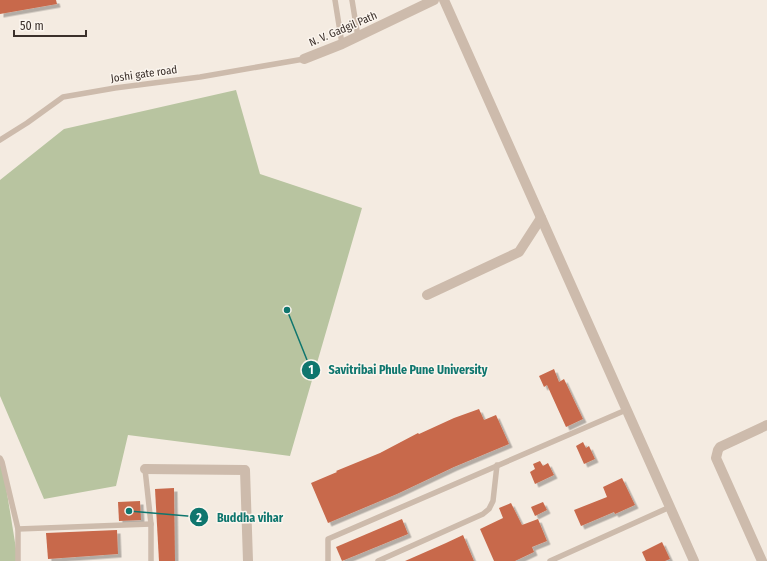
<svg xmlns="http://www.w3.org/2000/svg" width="767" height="561" viewBox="0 0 767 561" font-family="'Fira Sans Condensed',sans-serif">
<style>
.green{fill:#b8c4a0}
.building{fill:#c8694b;filter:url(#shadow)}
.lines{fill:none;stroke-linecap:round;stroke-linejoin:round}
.service{stroke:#cdbbac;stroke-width:5.5}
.minor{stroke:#cdbbac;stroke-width:10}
.labels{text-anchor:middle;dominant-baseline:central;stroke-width:3;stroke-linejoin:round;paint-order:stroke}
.street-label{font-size:11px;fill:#3b302b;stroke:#fbf5ee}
.leader{fill:none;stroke:#0f766e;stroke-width:1.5}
.callout-dot{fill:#0f766e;stroke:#fbf5ee;stroke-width:1.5}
.mark-label{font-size:12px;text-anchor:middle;font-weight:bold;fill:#fff}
.callout-label{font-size:12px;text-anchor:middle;font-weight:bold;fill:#0f766e;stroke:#fbf5ee;stroke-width:3;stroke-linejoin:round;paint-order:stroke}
</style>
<defs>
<filter id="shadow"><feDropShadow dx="3.5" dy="3.5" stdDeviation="0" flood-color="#0004"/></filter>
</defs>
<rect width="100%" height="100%" fill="#f4ebe1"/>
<!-- green -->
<g class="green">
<path d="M236 90 260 174 362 208 290 456 128 435 116 486 44 499 0 396V180L64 129Z"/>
<path d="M0 458 2 462 18 561H0Z"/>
</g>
<!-- building -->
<g class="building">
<path d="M0 0H56L57 4 0 14Z"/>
<path d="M554 369 559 382 564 379 583 419 566 427 547 385 544 387 539 376Z"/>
<path d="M479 409 484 420 496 415 509 444 454 467 397 494 328 523 311 483 337 472 336 471 380 453 418 433 419 434 454 418Z"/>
<path d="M583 442 586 448 589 446 595 459 584 464 576 446Z"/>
<path d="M540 461 543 466 548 463 554 475 535 484 530 472 535 469 533 464Z"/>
<path d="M622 478 635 505 615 514 614 512 581 526 574 510 607 497 603 487Z"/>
<path d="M174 488 175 561H159L155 489Z"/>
<path d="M140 501 141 520 119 521 118 502Z"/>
<path d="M543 502 547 510 535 516 531 507Z"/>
<path d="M511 503 522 525 538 519 547 541 532 547 534 552 515 561H494L480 529 503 518 499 508Z"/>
<path d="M402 519 408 534 342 561 336 547Z"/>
<path d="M117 530 118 554 48 559 46 533Z"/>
<path d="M463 535 474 561H405L446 543Z"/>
<path d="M662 542 670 559 665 561H646L642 552Z"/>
</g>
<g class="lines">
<!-- service -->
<g class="service">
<path d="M335 0 342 44"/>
<path d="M352 0 358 37"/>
<path d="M0 140 27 123 63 97 115 88 200 77 304 59"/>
<path d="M0 458 2 462 18 529V561"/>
<path d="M145 469 151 524V561"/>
<path d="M18 529 151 524"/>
<path d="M328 561V539L626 410"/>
<path d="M378 561 483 514 489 509 493 501 497 465"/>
<path d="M550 561 670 507"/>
</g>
<!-- minor -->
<g class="minor">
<path d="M444 0 694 561"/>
<path d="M304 59 342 44 434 0"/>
<path d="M427 295 519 252 541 218"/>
<path d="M145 469 245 470 248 561"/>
<path d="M762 561 716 458 718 450 720 447 767 425"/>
</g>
</g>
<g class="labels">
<!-- street labels -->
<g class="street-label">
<text transform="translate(343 29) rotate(-23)">N. V. Gadgil Path</text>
<text transform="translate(144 74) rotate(-8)">Joshi gate road</text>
</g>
</g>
<!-- callouts -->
<path class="leader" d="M287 310L311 370M129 511L199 517"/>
<g class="callout-dot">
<circle cx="287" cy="310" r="4"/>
<circle cx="129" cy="511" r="4"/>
<circle cx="311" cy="370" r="10"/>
<circle cx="199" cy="517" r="10"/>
</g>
<g class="mark-label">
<text x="311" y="374">1</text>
<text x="199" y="522">2</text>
</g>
<g class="callout-label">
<text x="408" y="374">Savitribai Phule Pune University</text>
<text x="250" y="522">Buddha vihar</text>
</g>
<!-- scale -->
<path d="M14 30v6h72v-6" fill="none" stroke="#3b302b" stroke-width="2"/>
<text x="20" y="30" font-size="12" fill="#3b302b" stroke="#fbf5ee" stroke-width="3" paint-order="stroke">50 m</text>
</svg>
